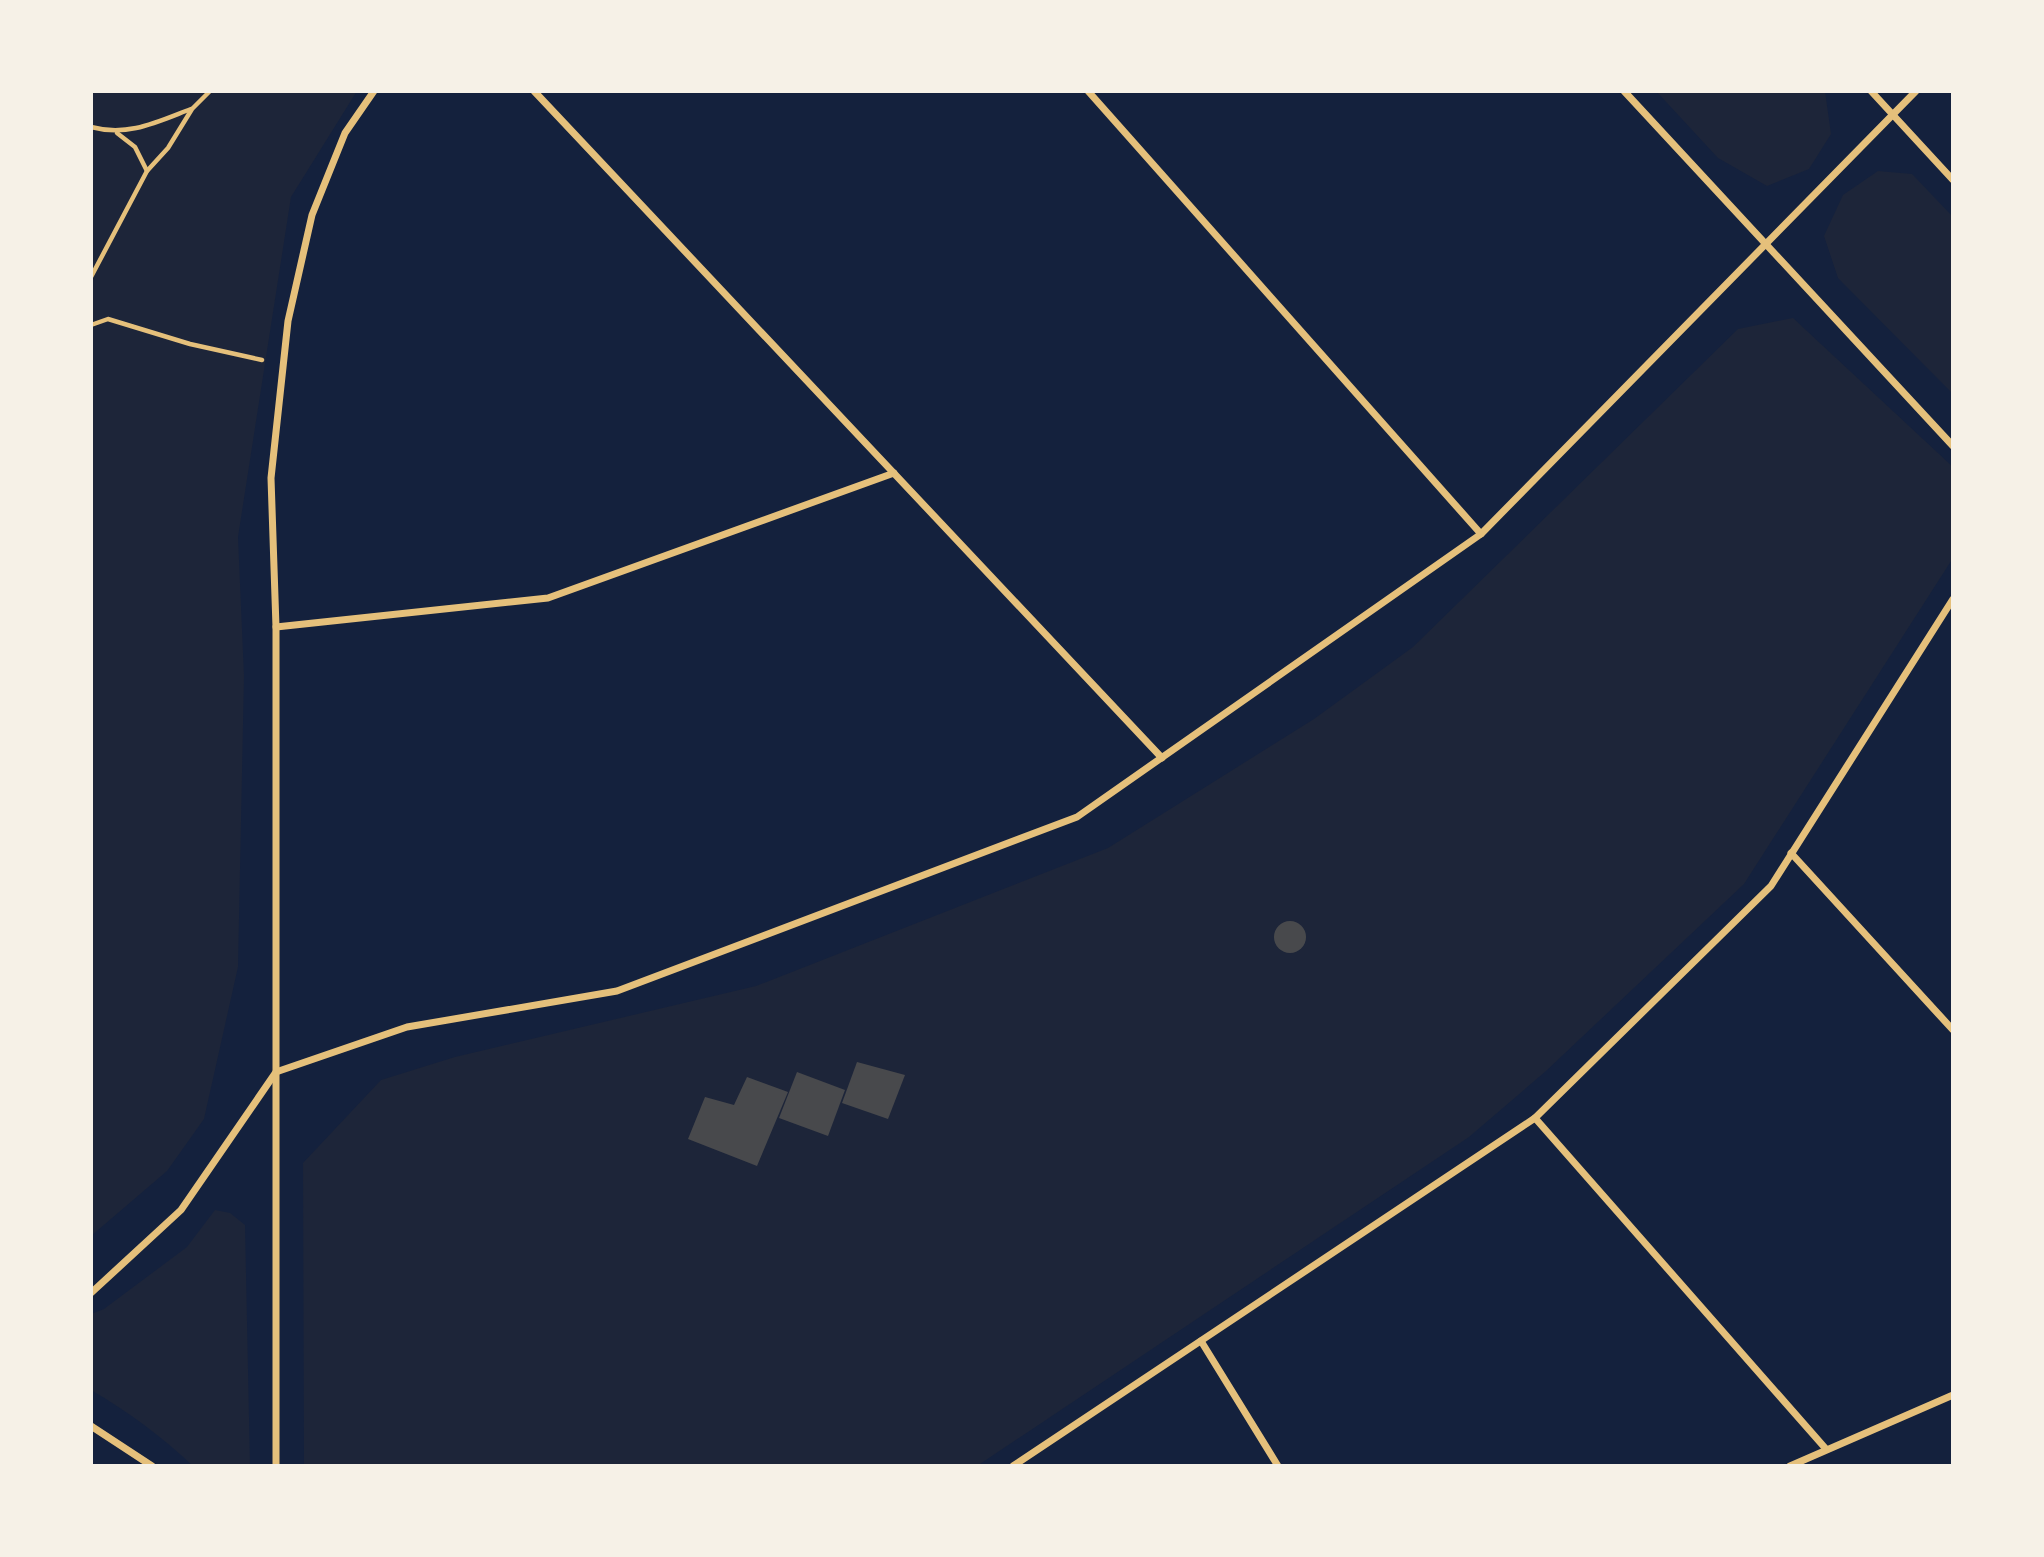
<svg xmlns="http://www.w3.org/2000/svg" width="2044" height="1557" viewBox="0 0 2044 1557" font-family="'Noto Sans',sans-serif">
<style>
.green{fill:#1d2539}
.building{fill:#48494c}
.lines{fill:none;stroke-linecap:round;stroke-linejoin:round}
.path{stroke:#e5c07b;stroke-width:4.5}
.minor{stroke:#e5c07b;stroke-width:7}
</style>
<rect width="100%" height="100%" fill="#14213d"/>
<!-- green -->
<g class="green">
<path d="M91 91H357L291 197 238 537 244 676 238 967 204 1119 167 1171 91 1236Z"/>
<path d="M1656 91H1825L1831 134 1809 169 1767 186 1718 158Z"/>
<path d="M1878 171 1912 174 1953 217V394L1838 278 1824 236 1843 195Z"/>
<path d="M1793 318 1953 467V558L1744 884 1546 1071 1469 1137 977 1466H304L303 1163 381 1080 455 1057 756 986 1108 848 1314 719 1413 647 1738 329Z"/>
<path d="M215 1210 230 1213 245 1225 250 1466H193C160 1435 130 1413 91 1390V1314L104 1309 187 1247Z"/>
</g>
<!-- building -->
<g class="building">
<circle cx="1290" cy="937" r="16"/>
<path d="M857 1062 905 1075 888 1119 842 1103Z"/>
<path d="M797 1072 845 1090 828 1136 779 1118Z"/>
<path d="M747 1077 788 1092 757 1166 688 1139 705 1097 734 1105Z"/>
</g>
<g class="lines">
<!-- path -->
<g class="path">
<path d="M91 127C128 137 157 122 191 109"/>
<path d="M117 133 135 147 147 171"/>
<path d="M91 277 147 171 168 148 192 109 210 91"/>
<path d="M91 325 108 319 190 344 262 360"/>
</g>
<!-- minor -->
<g class="minor">
<path d="M534 91 1162 758"/>
<path d="M1088 91 1481 534"/>
<path d="M1624 91 1953 446"/>
<path d="M1871 91 1953 180"/>
<path d="M276 627 548 598 894 473"/>
<path d="M1791 853 1953 1030"/>
<path d="M1535 1118 1826 1449"/>
<path d="M91 1293 181 1210 276 1072 407 1027 617 991 1077 817 1481 534 1916 91"/>
<path d="M1201 1341 1278 1466"/>
<path d="M91 1426 152 1466"/>
<path d="M276 1466V627L271 478 288 321 312 215 345 133 374 91"/>
<path d="M1013 1466 1535 1118 1771 886 1953 599"/>
<path d="M1790 1466 1953 1395"/>
</g>
</g>
<!-- border -->
<rect width="2044" height="1557" fill="none" stroke="#f6f1e7" stroke-width="186"/>
</svg>
